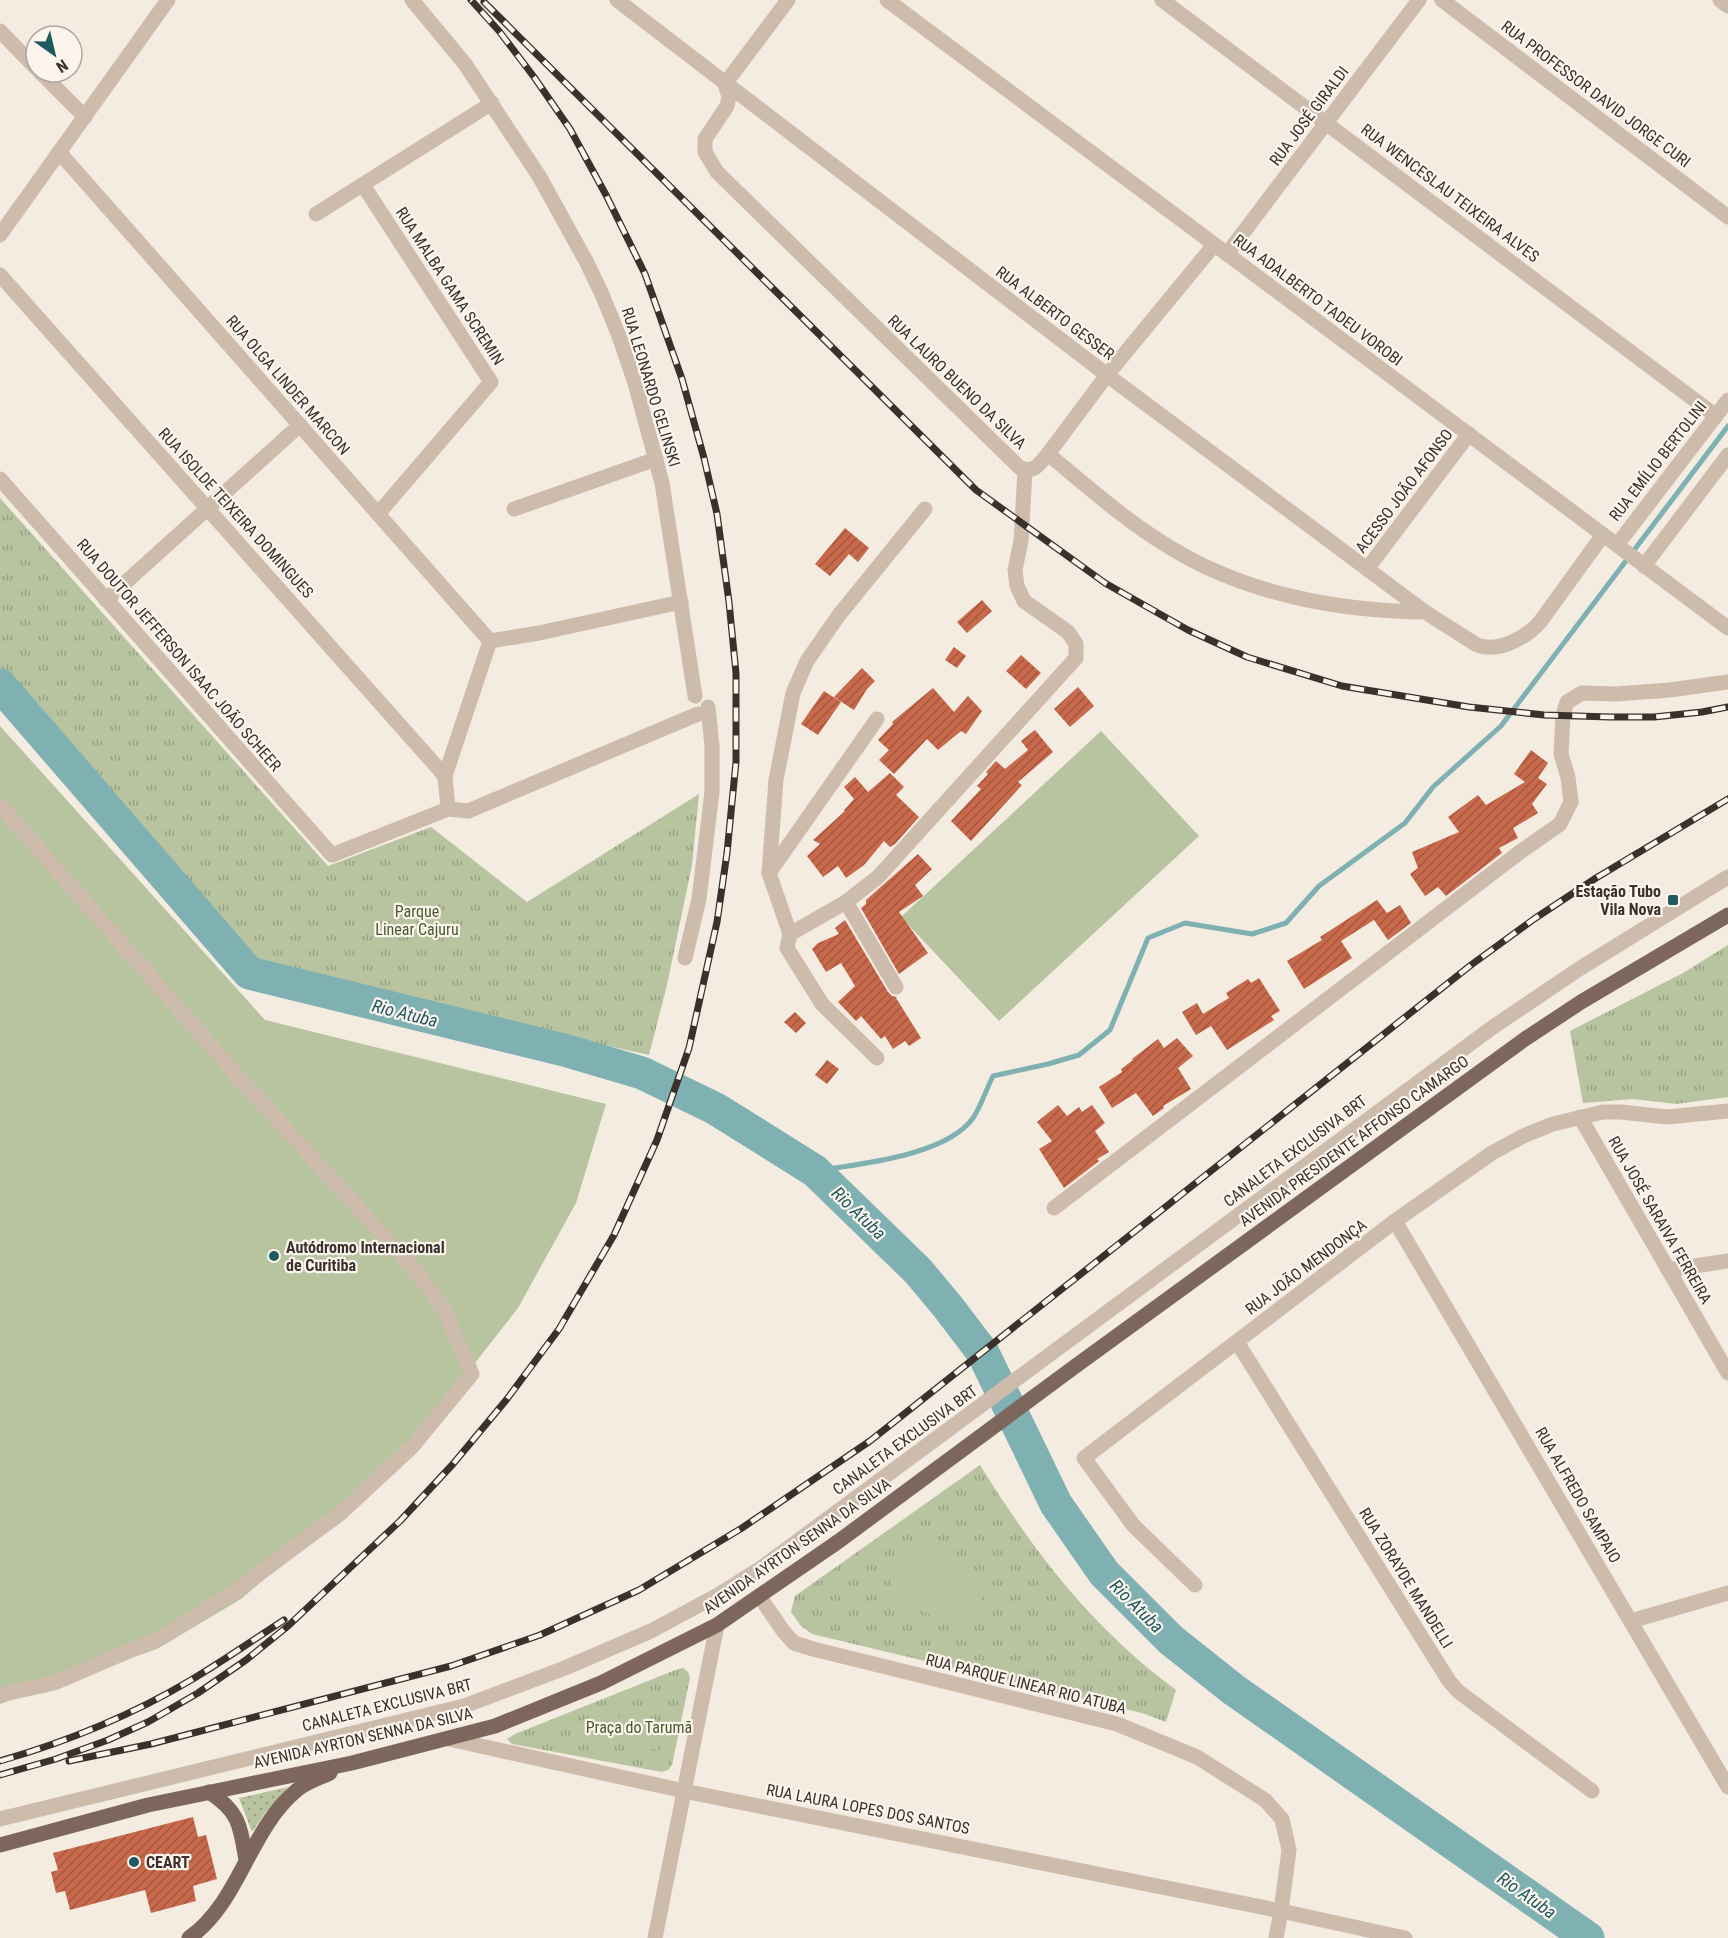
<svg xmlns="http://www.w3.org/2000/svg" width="1728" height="1938" viewBox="0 0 1728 1938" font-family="'Roboto Condensed',sans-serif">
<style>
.grass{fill:url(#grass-dots)}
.park{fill:url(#park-tufts)}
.pitch{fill:#b8c4a0}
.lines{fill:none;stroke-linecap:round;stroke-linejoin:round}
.stream{stroke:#7fb0b2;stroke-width:5}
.river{stroke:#7fb0b2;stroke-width:33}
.building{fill:url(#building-hatch)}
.minor{stroke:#cdbbac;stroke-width:15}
.major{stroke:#7d675c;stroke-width:15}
.rail-casing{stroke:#3b302b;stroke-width:7}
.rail{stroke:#fbf5ee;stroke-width:4.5;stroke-dasharray:14;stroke-linecap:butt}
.poi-dot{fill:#1f5a5e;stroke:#fbf5ee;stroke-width:2}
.labels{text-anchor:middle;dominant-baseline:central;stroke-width:4.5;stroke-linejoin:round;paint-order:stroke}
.street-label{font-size:16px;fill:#3b302b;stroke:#fbf5ee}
.poi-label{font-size:16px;font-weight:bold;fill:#3b302b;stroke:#fbf5ee;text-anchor:start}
.park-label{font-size:16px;fill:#4a5a2e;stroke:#fbf5ee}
.water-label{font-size:18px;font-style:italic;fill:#1f5a5e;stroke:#fbf5ee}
</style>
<defs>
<pattern id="grass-dots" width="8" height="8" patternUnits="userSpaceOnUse" patternTransform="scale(1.5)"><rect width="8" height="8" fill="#b8c4a0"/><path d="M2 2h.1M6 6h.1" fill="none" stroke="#97a083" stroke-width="1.8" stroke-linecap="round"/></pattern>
<pattern id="park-tufts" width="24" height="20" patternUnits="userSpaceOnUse" patternTransform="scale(1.5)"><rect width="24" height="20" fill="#b8c4a0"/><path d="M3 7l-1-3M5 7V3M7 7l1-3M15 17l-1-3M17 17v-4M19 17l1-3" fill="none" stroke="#97a083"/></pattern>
<pattern id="building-hatch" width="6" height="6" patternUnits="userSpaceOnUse" patternTransform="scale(1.5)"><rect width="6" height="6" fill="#c8694b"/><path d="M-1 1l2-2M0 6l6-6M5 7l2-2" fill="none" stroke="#a4573f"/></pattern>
</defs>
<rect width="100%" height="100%" fill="#f4ebe1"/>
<!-- grass -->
<path class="grass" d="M288 1787 265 1813 252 1832 239 1798Z"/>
<!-- park -->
<g class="park">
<path d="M0 498 328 866 431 827 527 902 699 794 692 865 667 985 649 1055 264 969 0 671Z"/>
<path d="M1728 945V1097L1676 1104 1633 1099 1583 1103 1570 1031 1683 973Z"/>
<path d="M980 1465C1034 1552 1092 1628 1176 1690L1166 1722 1142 1713 812 1634 801 1626 791 1612 795 1596Z"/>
<path d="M683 1668 688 1672 690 1678 672 1765 668 1770 662 1772 512 1744 507 1739 515 1734 678 1669Z"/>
</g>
<!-- pitch -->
<g class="pitch">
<path d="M0 726 265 1020 606 1104 576 1203 518 1308 388 1474 241 1599 157 1649 0 1704Z"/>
<path d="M1101 731 1199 836 999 1021 901 917Z"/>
<path d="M915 1541 991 1583 964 1633 887 1592Z"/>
<path d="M611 1715 662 1723 658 1750 607 1741Z"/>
</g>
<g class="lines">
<!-- stream -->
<path class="stream" d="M815 1171C859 1164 946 1156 973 1118 981 1106 986 1090 993 1076L1048 1064 1079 1055 1110 1030 1148 938 1185 923 1252 934 1286 923 1319 886 1405 823 1433 787 1501 726 1728 426"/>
<!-- river -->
<path class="river" d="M0 685 249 973 564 1050 642 1073 716 1109 815 1171 918 1271 948 1307 983 1353 1056 1504 1104 1573 1171 1640 1234 1690 1588 1938"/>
</g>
<!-- building -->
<g class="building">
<path d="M845 528 869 548 858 562 849 554 830 576 815 564Z"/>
<path d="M982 600 992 611 967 633 957 622Z"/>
<path d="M954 647 966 656 957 668 945 660Z"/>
<path d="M1021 655 1041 673 1026 689 1006 671Z"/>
<path d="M862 668 875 681 867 689 854 710 834 697Z"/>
<path d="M1078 687 1094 706 1070 727 1054 709Z"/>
<path d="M933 688 954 712 968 696 982 711 966 734 961 731 938 750 927 739 894 774 879 760 889 750 878 740 893 724 892 722Z"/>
<path d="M824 691 841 702 818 735 801 724Z"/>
<path d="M1035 730 1053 752 1018 782 1022 785 971 841 951 821 981 789 977 786 988 774 986 772 996 761 1005 769 1028 750 1021 741Z"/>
<path d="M1531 750 1548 763 1538 778 1547 784 1532 804 1538 813 1513 828 1518 838 1499 848 1502 853 1446 896 1438 887 1425 896 1410 874 1418 868 1412 852 1459 832 1448 817 1478 795 1486 805 1525 782 1514 774Z"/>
<path d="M890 773 904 787 896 795 919 817 895 844 890 847 884 841 864 865 846 878 838 866 823 877 807 856 820 844 813 840 845 811 844 810 854 799 844 787 855 777 868 792Z"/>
<path d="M918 854 932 869 915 885 923 896 899 912 928 953 899 974 861 908 866 904V900Z"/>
<path d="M1377 900 1387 913 1400 905 1411 923 1388 940 1374 920 1341 941 1352 958 1304 989 1287 961 1322 940 1320 937Z"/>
<path d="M845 920 888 992 892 996 897 997 896 998 921 1038 909 1046 905 1041 893 1049 885 1036 881 1039 861 1016 856 1021 838 1002 855 986 841 963 826 972 812 949 818 943 839 934 835 928Z"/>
<path d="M1259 978 1280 1011 1271 1016 1274 1020 1227 1050 1211 1026 1196 1035 1182 1012 1197 1003 1203 1014 1229 998 1226 993 1248 979 1251 983Z"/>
<path d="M795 1012 806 1023 796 1033 784 1022Z"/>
<path d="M1177 1038 1193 1056 1178 1068 1191 1089 1163 1106 1164 1108 1153 1116 1136 1093 1112 1108 1099 1087 1122 1072 1121 1069 1133 1060 1132 1059 1158 1039 1164 1048Z"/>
<path d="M827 1060 839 1069 827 1084 815 1075Z"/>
<path d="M1058 1105 1067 1116 1079 1107 1082 1112 1092 1105 1105 1123 1095 1131 1109 1152 1097 1159 1099 1161 1064 1188 1039 1149 1052 1141 1037 1122Z"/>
<path d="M193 1817 198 1837 206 1835 217 1879 193 1886 196 1901 151 1913 145 1890 70 1910 65 1891 56 1893 51 1872 58 1870 53 1853Z"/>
</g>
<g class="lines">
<!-- minor -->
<g class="minor">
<path d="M412 0 465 64 539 176 586 261 601 292 619 336 635 383 662 483 695 696"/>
<path d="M617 0 1107 375 1425 612 1477 645C1498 653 1526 638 1540 622L1603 535"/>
<path d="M788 0 725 84 729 97 727 106 705 139V152L717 172 1020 468C1034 474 1039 464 1048 454 1087 486 1127 522 1171 548 1246 594 1338 611 1425 612"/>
<path d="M887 0 1728 628"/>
<path d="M1162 0 1716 416"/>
<path d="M1442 0 1728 217"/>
<path d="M1720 0 1728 6"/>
<path d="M0 31 36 68"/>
<path d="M40 72 85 117"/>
<path d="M59 152 490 641"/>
<path d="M363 185 491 382 378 514"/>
<path d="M316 214 492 103"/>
<path d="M0 235 168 0"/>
<path d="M1227 254 1419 0"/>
<path d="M0 275 445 776"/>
<path d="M1048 454 1107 375 1214 245"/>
<path d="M0 479 332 855 448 809 468 811 698 714"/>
<path d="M514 509 656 459"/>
<path d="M1617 545 1728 400"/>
<path d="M1644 566 1728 455"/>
<path d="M1367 569 1469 434"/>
<path d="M106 600 300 425"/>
<path d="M0 805 241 1080 413 1268 444 1309 472 1374 412 1447 341 1513 240 1588 164 1636 54 1683 0 1695"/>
<path d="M448 809 445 776 490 641 539 633 681 602"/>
<path d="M769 873 877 719"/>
<path d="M846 902 896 987"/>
<path d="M790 934 769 873 776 780 793 693 807 661 839 615 925 509"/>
<path d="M685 958 699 899 712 792V746L708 707"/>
<path d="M877 1058 822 1004 787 948 790 934 846 902 878 877 1076 658V644L1068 632 1024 601 1017 586 1015 570 1021 541 1025 471"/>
<path d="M1580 1117 1728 1373"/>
<path d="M1054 1208 1520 852 1560 824 1571 802 1568 777 1561 754 1563 715 1567 702 1582 693 1616 694 1670 690 1728 682"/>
<path d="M1395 1221 1728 1787"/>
<path d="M1668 1270 1728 1261"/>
<path d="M1237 1342 1449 1681 1459 1692 1592 1791"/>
<path d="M1195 1585 1133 1525 1084 1458 1395 1221 1492 1153 1523 1136 1553 1124 1603 1112H1621L1667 1117 1728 1111"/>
<path d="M759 1596 784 1632 794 1643 813 1649 1117 1724 1197 1757 1265 1800 1282 1819 1289 1850 1281 1911 1405 1938"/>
<path d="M1631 1621 1728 1593"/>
<path d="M449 1739 684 1791 1281 1911 1276 1938"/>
<path d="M0 1819 464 1706 565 1668 651 1631 716 1596 761 1568 1493 1027 1579 969 1728 877"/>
<path d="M655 1938 717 1625"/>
</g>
<!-- major -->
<g class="major">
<path d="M209 1792C240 1812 240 1826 246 1860"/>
<path d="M0 1845 148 1805 352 1763 495 1726 601 1683 717 1625 839 1541 1077 1365 1525 1039 1581 1002 1728 915"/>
<path d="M189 1938C240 1902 249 1829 297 1790 306 1782 320 1778 330 1773"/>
</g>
<!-- rail casing -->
<g class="rail-casing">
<g id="rail">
<path d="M484 2 976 490 1105 583 1188 630 1247 657 1342 686 1469 707 1544 715 1610 717H1654L1702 712 1728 707"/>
<path d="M0 1761C66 1742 132 1715 191 1680 223 1661 253 1640 284 1620"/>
<path d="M69 1761 151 1744 451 1666 540 1635 639 1590 742 1528 870 1441 1471 965 1534 919 1596 878 1728 799"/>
<path d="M0 1775 56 1759 108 1740 148 1722 198 1693 246 1660 288 1626 400 1521 453 1464 507 1399 559 1329 614 1235 657 1140 689 1048 717 922 727 853 736 762V673L729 602 717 514 704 458 682 379 645 274 606 195 570 129 534 77 499 31 471 0"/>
</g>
</g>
<!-- rail -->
<use href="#rail" class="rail"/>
</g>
<!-- markers -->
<g class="poi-dot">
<rect x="1667" y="894" width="12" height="12" rx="3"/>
<circle cx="274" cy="1256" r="6"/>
<circle cx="134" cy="1862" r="6"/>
</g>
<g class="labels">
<!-- street labels -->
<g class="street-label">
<text transform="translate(1596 94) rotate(37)">RUA PROFESSOR DAVID JORGE CURI</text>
<text transform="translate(1309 116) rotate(-53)">RUA JOSÉ GIRALDI</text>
<text transform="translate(1450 193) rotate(37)">RUA WENCESLAU TEIXEIRA ALVES</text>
<text transform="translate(450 286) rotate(57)">RUA MALBA GAMA SCREMIN</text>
<text transform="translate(1318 300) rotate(37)">RUA ADALBERTO TADEU VOROBI</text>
<text transform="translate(1055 313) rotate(37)">RUA ALBERTO GESSER</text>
<text transform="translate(957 382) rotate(44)">RUA LAURO BUENO DA SILVA</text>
<text transform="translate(288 385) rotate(49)">RUA OLGA LINDER MARCON</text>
<text transform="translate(651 387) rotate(73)">RUA LEONARDO GELINSKI</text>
<text transform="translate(1658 461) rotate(-52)">RUA EMÍLIO BERTOLINI</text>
<text transform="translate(1404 491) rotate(-53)">ACESSO JOÃO AFONSO</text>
<text transform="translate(236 513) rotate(48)">RUA ISOLDE TEIXEIRA DOMINGUES</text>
<text transform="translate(179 655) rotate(49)">RUA DOUTOR JEFFERSON ISAAC JOÃO SCHEER</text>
<text transform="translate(1354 1141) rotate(-36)">AVENIDA PRESIDENTE AFFONSO CAMARGO</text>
<text transform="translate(1295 1151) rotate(-37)">CANALETA EXCLUSIVA BRT</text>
<text transform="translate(1660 1220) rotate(60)">RUA JOSÉ SARAIVA FERREIRA</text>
<text transform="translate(1306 1267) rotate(-37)">RUA JOÃO MENDONÇA</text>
<text transform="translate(905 1440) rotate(-36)">CANALETA EXCLUSIVA BRT</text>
<text transform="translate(1578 1495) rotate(60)">RUA ALFREDO SAMPAIO</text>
<text transform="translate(797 1546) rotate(-35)">AVENIDA AYRTON SENNA DA SILVA</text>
<text transform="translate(1406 1578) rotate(58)">RUA ZORAYDE MANDELLI</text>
<text transform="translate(1026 1684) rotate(14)">RUA PARQUE LINEAR RIO ATUBA</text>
<text transform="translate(387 1705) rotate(-14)">CANALETA EXCLUSIVA BRT</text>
<text transform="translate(363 1738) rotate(-13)">AVENIDA AYRTON SENNA DA SILVA</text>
<text transform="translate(868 1809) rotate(11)">RUA LAURA LOPES DOS SANTOS</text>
</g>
<!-- poi labels -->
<g class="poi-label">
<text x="1661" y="891" text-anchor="end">Estação Tubo<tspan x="1661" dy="18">Vila Nova</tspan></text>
<text x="286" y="1247">Autódromo Internacional<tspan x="286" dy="18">de Curitiba</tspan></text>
<text x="146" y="1862">CEART</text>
</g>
<!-- park labels -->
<g class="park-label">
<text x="417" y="911">Parque<tspan x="417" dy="18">Linear Cajuru</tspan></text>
<text x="639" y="1727">Praça do Tarumã</text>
</g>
<!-- water labels -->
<g class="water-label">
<text transform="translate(405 1013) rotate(14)">Rio Atuba</text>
<text transform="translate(859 1213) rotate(44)">Rio Atuba</text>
<text transform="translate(1137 1606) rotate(45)">Rio Atuba</text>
<text transform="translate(1527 1895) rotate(35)">Rio Atuba</text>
</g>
</g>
<!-- north arrow -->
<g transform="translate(54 54) rotate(146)"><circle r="28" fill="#fbf5ee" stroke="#aea6a0" stroke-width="1.5"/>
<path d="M0-4.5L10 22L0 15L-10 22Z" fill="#1f5a5e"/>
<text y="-9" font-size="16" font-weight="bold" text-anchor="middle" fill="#3b302b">N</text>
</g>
</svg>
